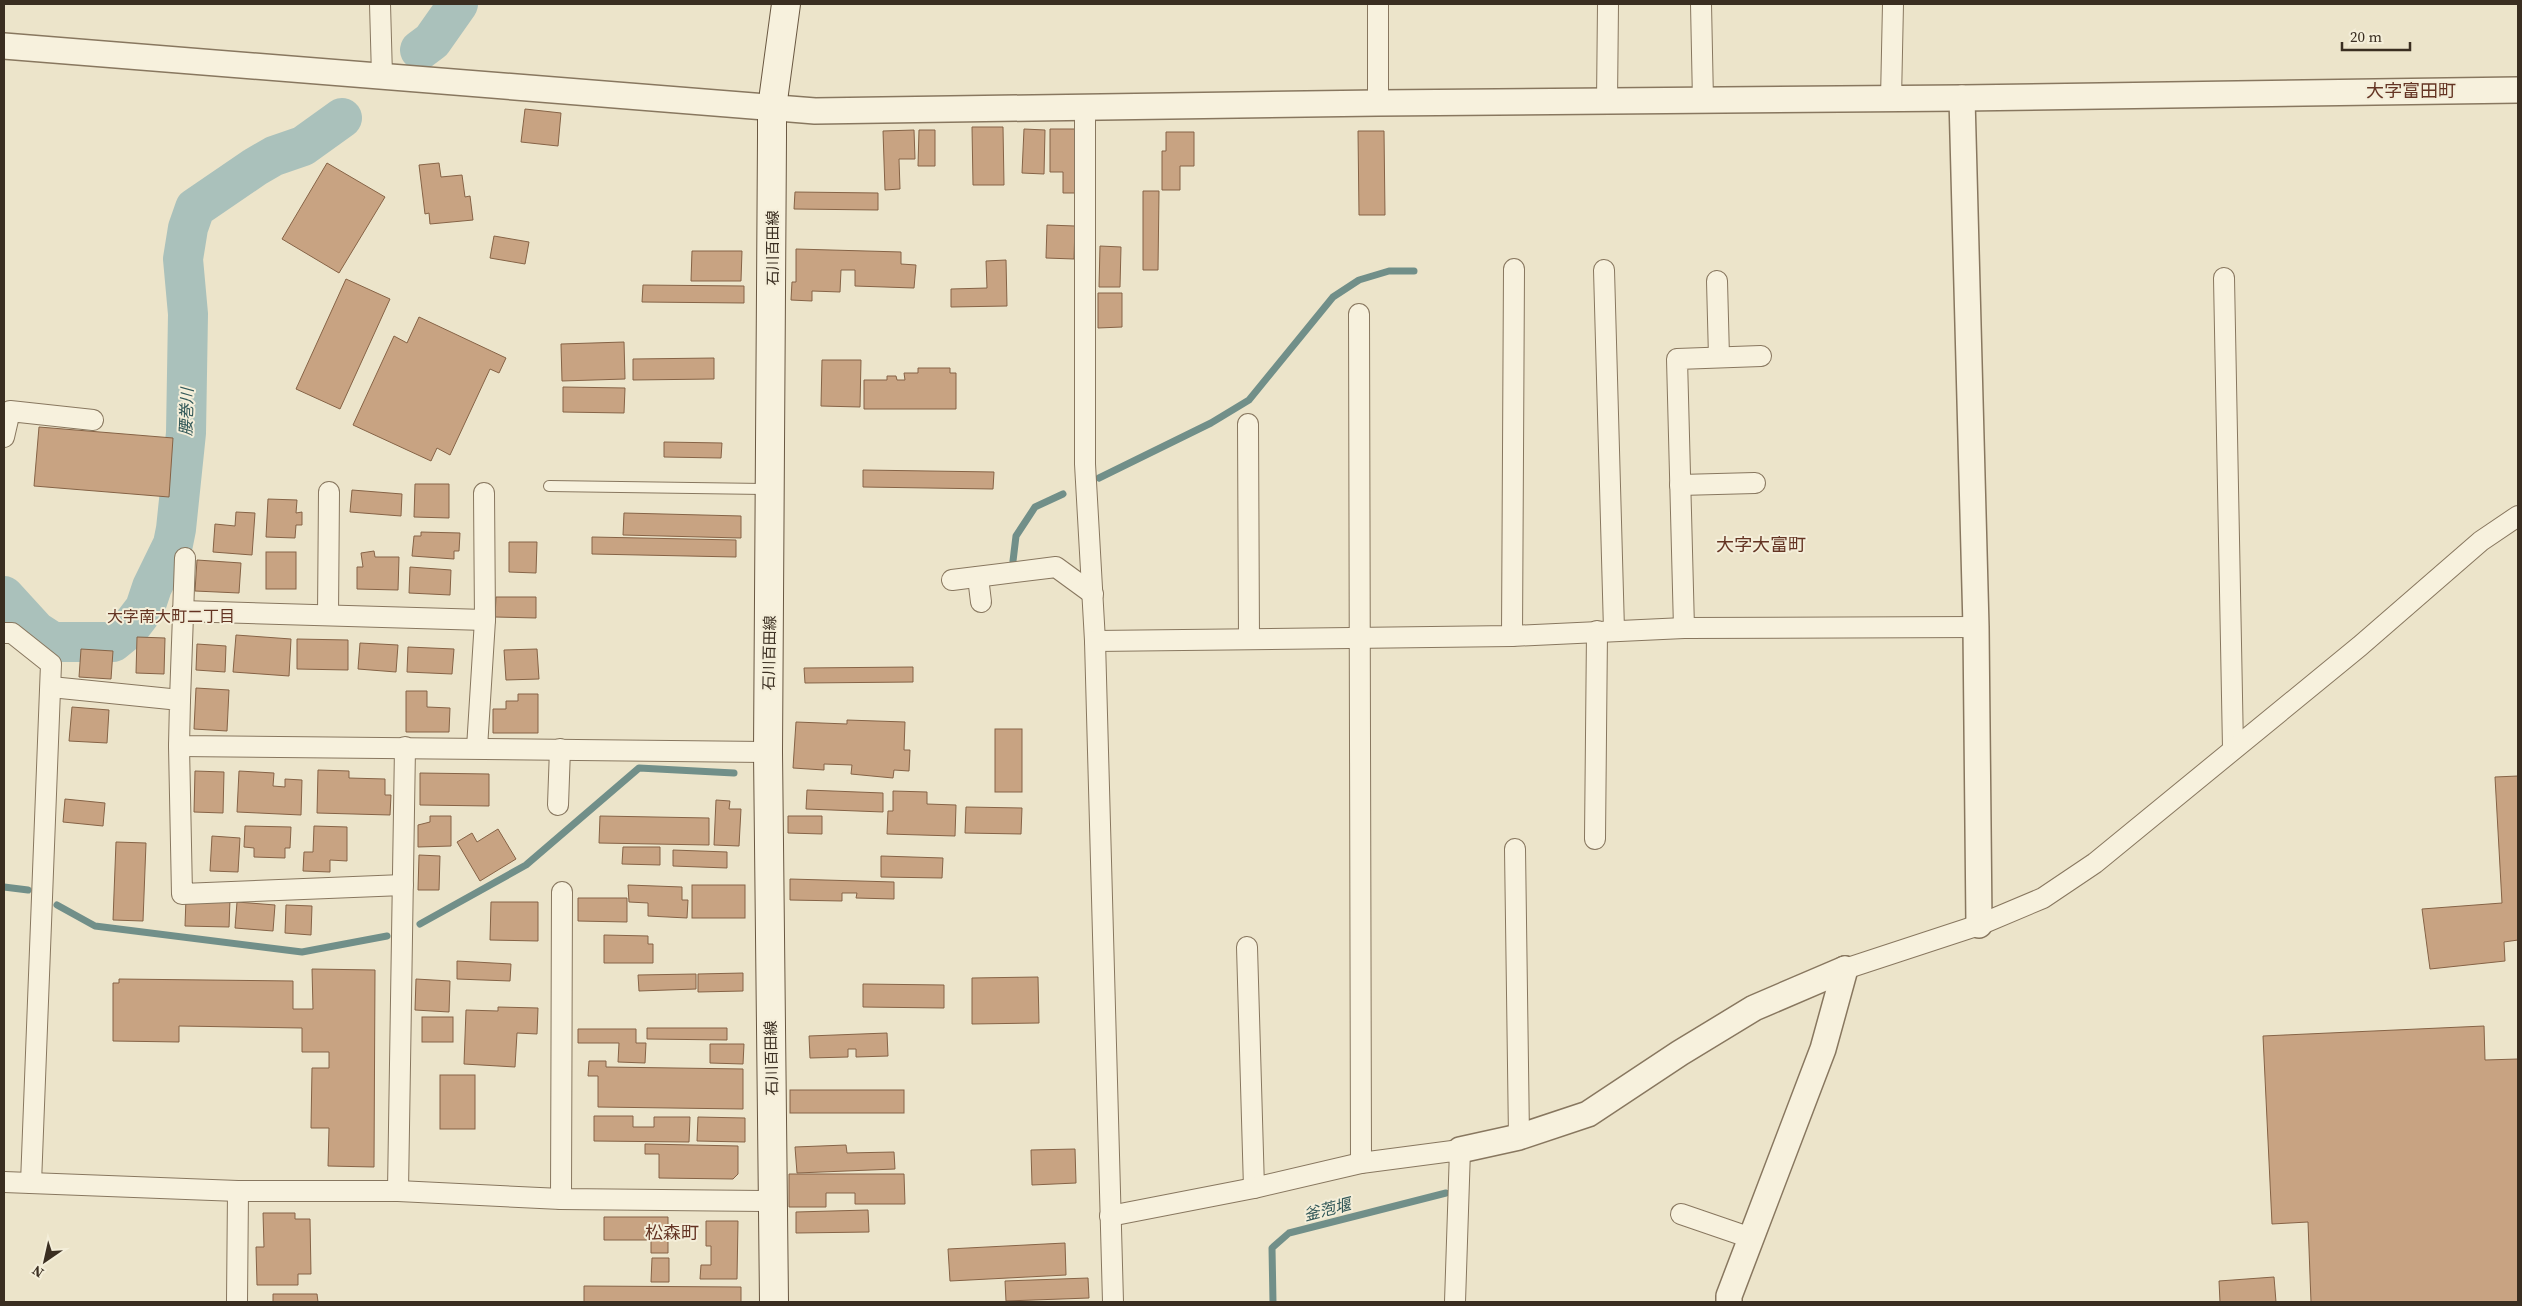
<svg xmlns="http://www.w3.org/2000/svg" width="2522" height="1306" viewBox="0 0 2522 1306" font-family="'Source Serif 4','Noto Sans JP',serif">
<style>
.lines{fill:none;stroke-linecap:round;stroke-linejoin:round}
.stream{stroke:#718f89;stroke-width:7}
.river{stroke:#aac1bb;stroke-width:40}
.building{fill:#c8a382;stroke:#866346}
.service-casing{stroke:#88775f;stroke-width:12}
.minor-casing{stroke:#88775f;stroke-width:22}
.tertiary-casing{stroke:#88775f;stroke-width:28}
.secondary-casing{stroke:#6a5842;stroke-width:30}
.service{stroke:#f7f1dd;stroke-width:10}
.minor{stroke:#f7f1dd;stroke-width:20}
.tertiary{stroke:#f7f1dd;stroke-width:25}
.secondary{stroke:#f7f1dd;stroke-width:28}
.labels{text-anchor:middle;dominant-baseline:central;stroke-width:4;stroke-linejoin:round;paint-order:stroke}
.street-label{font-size:15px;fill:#3a2e21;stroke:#f4eed9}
.water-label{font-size:16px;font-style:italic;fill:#325858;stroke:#f4eed9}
.neighbourhood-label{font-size:16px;fill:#643423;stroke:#f4eed9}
.quarter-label{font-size:18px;fill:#643423;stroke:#f4eed9}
</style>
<rect width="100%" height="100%" fill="#ece4ca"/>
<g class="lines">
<!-- stream -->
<g class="stream">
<path d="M1099 478 1211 423 1249 400 1333 297 1359 280 1389 271H1414"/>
<path d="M1013 561 1016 536 1035 507 1063 494"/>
<path d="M4 887 28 890"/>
<path d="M57 905 95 926 302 952 387 936"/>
<path d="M420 924 526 865 639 768 734 773"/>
<path d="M1273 1302 1272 1248 1289 1233 1446 1193"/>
</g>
<!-- river -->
<g class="river">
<path d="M420 50 432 41 458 4"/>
<path d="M4 596 36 631 53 642H113L129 629 145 608 152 587 173 544 176 529 186 433 188 314 183 259 188 228 195 208 255 167 274 156 303 146 342 118"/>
</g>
</g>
<!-- building -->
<g class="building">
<path d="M525 109 561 113 558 146 521 142Z"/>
<path d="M972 127H1003L1004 185H973Z"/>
<path d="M1024 129 1045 130 1044 174 1022 173Z"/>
<path d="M1050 129H1075V193H1063V172H1050Z"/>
<path d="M914 130 915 159H899L900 189 885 190 883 131Z"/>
<path d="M919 130H935V166H918Z"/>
<path d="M1358 131H1384L1385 215H1359Z"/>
<path d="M1166 132H1194V166H1180V190H1162V151H1166Z"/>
<path d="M327 163 385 197 339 273 282 239Z"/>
<path d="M439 163 441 177 462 175 465 197 470 196 473 220 430 224 429 213 425 214 419 165Z"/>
<path d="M1143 191H1159L1158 270H1143Z"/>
<path d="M795 192 878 193V210L794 209Z"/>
<path d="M1047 225 1075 226 1074 259 1046 258Z"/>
<path d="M494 236 529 242 525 264 490 258Z"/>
<path d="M1100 246 1121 247 1120 287H1099Z"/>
<path d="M796 249 901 252V264L916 265 914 288 855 286V270H841L840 292 812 291V301L791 300 792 282H796Z"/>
<path d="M692 251H742L741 281H691Z"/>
<path d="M1006 260 1007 306 951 307V289L987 288 986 261Z"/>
<path d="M346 279 390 299 340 409 296 389Z"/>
<path d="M643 285 744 286V303L642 302Z"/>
<path d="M1098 293H1122V327L1098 328Z"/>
<path d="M419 317 506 358 499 373 490 369 450 455 437 448 431 461 353 425 394 336 407 343Z"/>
<path d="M624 342 625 379 562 381 561 344Z"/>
<path d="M714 358V379L633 380V359Z"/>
<path d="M822 360H861L860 407 821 406Z"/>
<path d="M918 368H950V373H956V409H864V380H887V376H896L897 380H905L904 373H918Z"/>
<path d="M563 387 625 388 624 413 563 412Z"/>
<path d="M39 427 173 438 169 497 34 486Z"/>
<path d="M664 442 722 443 721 458 664 457Z"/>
<path d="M863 470 994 472 993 489 863 487Z"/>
<path d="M415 484H449V518L414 517Z"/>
<path d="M352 490 402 494 401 516 350 512Z"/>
<path d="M268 499 297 500 296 513 302 512V525H296L295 538 266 537Z"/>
<path d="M236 512 255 513 252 555 213 552 215 524 235 526Z"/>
<path d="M624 513 741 516V538L623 535Z"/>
<path d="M421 532 460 533 459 551H454V559L412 556 414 536H421Z"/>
<path d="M592 537 736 540V557L592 554Z"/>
<path d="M509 542H537L536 573 509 572Z"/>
<path d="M374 551 375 557H399L398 590 357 589V567H363L361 553Z"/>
<rect x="266" y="552" width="30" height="37"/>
<path d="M197 560 241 563 239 593 195 591Z"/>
<path d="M410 567 451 570 450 595 409 593Z"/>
<path d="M496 597H536V618L495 617Z"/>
<path d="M236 635 291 639 289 676 233 672Z"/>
<path d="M137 637 165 638 164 674 136 673Z"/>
<path d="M297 639 348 640V670L297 669Z"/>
<path d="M360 643 398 645 396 672 358 669Z"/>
<path d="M197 644 226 646 225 672 196 670Z"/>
<path d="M408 647 454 649 452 674 407 672Z"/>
<path d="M81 649 113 651 111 679 79 677Z"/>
<path d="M537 649 539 679 506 680 504 650Z"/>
<path d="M913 667V682L805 683 804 668Z"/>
<path d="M196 688 229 690 227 731 194 729Z"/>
<path d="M406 691H427V707L450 708 449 732H406Z"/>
<path d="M518 694H538V733H493V709H506V701H518Z"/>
<path d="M72 707 109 710 107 743 69 741Z"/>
<path d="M847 720 905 722 904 750H910L909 771 894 770 893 778 851 774 852 765 824 764V770L793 768 796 722 847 724Z"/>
<rect x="995" y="729" width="27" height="63"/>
<path d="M318 770 349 771V778L385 779V795H391L390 815 317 813Z"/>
<path d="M195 771 224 772 223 813 194 812Z"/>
<path d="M239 771 274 773 273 786 285 787V779L302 780 301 815 237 812Z"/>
<path d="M420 773 489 774V806L420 805Z"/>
<path d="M2518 776V940L2504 942 2505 961 2430 969 2422 909 2502 903 2495 777Z"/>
<path d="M807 790 883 793V812L806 809Z"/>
<path d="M893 791 927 792V804L956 805 955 836 887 834 888 811H893Z"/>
<path d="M65 799 105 803 103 826 63 822Z"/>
<path d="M716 800 730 801 729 809H741L739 846 714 845Z"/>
<path d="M966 807 1022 808 1021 834 965 833Z"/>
<path d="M430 816H451V846L418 847V825L430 822Z"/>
<path d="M600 816 709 818V845L599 843Z"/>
<path d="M788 816H822V834L788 833Z"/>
<path d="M245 826 291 827 290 848H285V858L254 857V848L244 847Z"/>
<path d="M314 826 347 827V861L330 860V872L303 871 304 852H313Z"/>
<path d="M498 829 516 859 480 881 457 842 472 833 477 842Z"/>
<path d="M212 836 240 838 238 872 210 871Z"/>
<path d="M116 842 146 843 143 921 113 920Z"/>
<path d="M623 847H660V865L622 864Z"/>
<path d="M673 850 727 852V868L673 866Z"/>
<path d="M419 855 440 856 439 890H418Z"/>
<path d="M881 856 943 858 942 878 881 877Z"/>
<path d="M790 879 894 882V899L856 898 857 893H842V901L790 900Z"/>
<path d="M628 885 682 887V900H688L687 918 648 916V903L629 902Z"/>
<rect x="692" y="885" width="53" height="33"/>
<path d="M186 898 230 899 229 927 185 926Z"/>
<path d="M578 898H627V922L578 921Z"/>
<path d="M237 902 275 905 273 931 235 928Z"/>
<path d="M491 902H538V941L490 940Z"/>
<path d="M286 905 312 906 311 935 285 933Z"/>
<path d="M604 935 648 936V944H653V963H604Z"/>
<path d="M457 961 511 964 510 981 457 979Z"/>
<path d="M312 969 375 970 374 1167 328 1166 329 1128H311L312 1068H329V1052H302V1028L179 1026V1042L113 1041V983H119V979L293 981V1009H313Z"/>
<path d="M743 973V991L698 992V974Z"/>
<path d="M696 974V989L639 991 638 975Z"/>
<path d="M1038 977 1039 1023 972 1024V978Z"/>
<path d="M416 979 450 981 449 1012 415 1010Z"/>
<path d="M863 984 944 985V1008L863 1007Z"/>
<path d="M498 1007 538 1008 537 1034 517 1033 515 1067 464 1064 466 1010 498 1011Z"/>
<rect x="422" y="1017" width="31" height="25"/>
<path d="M2484 1026 2485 1060 2518 1059V1302H2311L2308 1222 2272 1224 2263 1036Z"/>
<path d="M647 1028H727V1040L647 1039Z"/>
<path d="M578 1029H636V1043H646L645 1063 618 1062 619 1043H578Z"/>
<path d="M887 1033 888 1056 856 1057V1049H848V1057L810 1058 809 1036Z"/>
<path d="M710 1044H744L743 1064 710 1063Z"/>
<path d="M589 1061H606V1067L743 1069V1109L598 1107V1076H588Z"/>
<rect x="440" y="1075" width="35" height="54"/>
<rect x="790" y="1090" width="114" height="23"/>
<path d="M594 1116H633V1127H654V1117H690L689 1142 594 1141Z"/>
<path d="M698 1117 745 1118V1142L697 1141Z"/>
<path d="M645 1144 738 1146V1174L733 1179 659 1178V1154H645Z"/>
<path d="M846 1145 847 1153 894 1152 895 1169 797 1173 795 1147Z"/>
<path d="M1075 1149 1076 1183 1032 1185 1031 1150Z"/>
<path d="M789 1174H904L905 1204H855V1193H826V1207H789Z"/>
<path d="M868 1210 869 1232 796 1233V1212Z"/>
<path d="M263 1213H295V1219H310L311 1274H298V1285H257L256 1247H264Z"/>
<path d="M604 1217H668V1253H651V1240H604Z"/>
<path d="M706 1221H738L737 1279H700L701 1265H711V1246H706Z"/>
<path d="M1065 1243 1066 1275 950 1281 948 1249Z"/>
<path d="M652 1258H669V1282H651Z"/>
<path d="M2274 1277 2276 1302H2220L2219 1281Z"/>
<path d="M1088 1278 1089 1298 1006 1301 1005 1281Z"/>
<path d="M584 1286 741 1287V1302H584Z"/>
<path d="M273 1294H317L318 1302H273Z"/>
</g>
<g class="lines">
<!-- service casing -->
<g class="service-casing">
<path id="service" d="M549 486 768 489"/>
</g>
<!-- minor casing -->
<g class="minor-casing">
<g id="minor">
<path d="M380 4 382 76"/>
<path d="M1378 4V103"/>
<path d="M1701 4 1703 101"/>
<path d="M1891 99 1893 4"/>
<path d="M1607 102 1608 4"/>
<path d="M1085 107V464L1095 641 1113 1302"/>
<path d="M1604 270 1614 630"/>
<path d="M2224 278 2233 748"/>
<path d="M1717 281 1719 357"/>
<path d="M1359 314 1361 1163"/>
<path d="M1248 424 1249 639"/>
<path d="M4 437 10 411 93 420"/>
<path d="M1680 485 1755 483"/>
<path d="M978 577 981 602"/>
<path d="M952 580 1056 567 1093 594"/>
<path d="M182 611 485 620"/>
<path d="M328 615 329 492"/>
<path d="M1684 628 1677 359 1761 356"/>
<path d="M4 633H12L51 664 31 1183"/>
<path d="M1512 636 1514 269"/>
<path d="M1095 641 1512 636 1684 628 1976 627"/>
<path d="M51 687 180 700 179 746 768 752"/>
<path d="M180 700 185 558"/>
<path d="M179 746 182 894 403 885"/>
<path d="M477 748 485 620 484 493"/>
<path d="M558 805 560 749"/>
<path d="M1595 839 1597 631"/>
<path d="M1515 849 1519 1137"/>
<path d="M1247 947 1254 1188"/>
<path d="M1845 969 1979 925 2043 898 2095 863 2360 646 2481 541 2518 516"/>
<path d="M4 1182 238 1191H398L561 1199 773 1201"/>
<path d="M398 1191 405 747"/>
<path d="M561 1199 562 892"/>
<path d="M1681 1214 1751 1238"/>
<path d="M1110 1216 1254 1188 1361 1163 1460 1150 1455 1302"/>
<path d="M237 1302 238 1191"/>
</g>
</g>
<!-- tertiary casing -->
<g class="tertiary-casing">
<g id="tertiary">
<path d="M4 46 815 111 1378 103 1962 98 2518 90"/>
<path d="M1962 98 1976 627 1979 925"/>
<path d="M1460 1150 1519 1137 1588 1114 1680 1053 1754 1008 1845 969"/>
<path d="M1729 1302V1296L1823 1049 1845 969"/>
</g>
</g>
<!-- secondary casing -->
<g class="secondary-casing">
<path id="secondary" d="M774 1302 768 752 772 137V108L786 4"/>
</g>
<!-- service -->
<use href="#service" class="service"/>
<!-- minor -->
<use href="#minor" class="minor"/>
<!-- tertiary -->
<use href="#tertiary" class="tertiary"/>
<!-- secondary -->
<use href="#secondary" class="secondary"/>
</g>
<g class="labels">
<!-- street labels -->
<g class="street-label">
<text transform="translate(772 248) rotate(-90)">石川百田線</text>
<text transform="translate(769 653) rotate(-89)">石川百田線</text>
<text transform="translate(771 1058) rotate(-91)">石川百田線</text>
</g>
<!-- water labels -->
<g class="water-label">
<text transform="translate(186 412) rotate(-88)">腰巻川</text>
<text transform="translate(1327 1209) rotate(-14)">釜萢堰</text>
</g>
<!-- neighbourhood labels -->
<g class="neighbourhood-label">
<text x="171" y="616">大字南大町二丁目</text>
</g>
<!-- quarter labels -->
<g class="quarter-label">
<text x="2411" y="90">大字富田町</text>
<text x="1761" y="544">大字大富町</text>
<text x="672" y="1232">松森町</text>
</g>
</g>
<!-- border -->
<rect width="2522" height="1306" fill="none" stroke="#3a2e21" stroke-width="10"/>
<!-- north arrow -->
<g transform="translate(45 1261) rotate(214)" stroke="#f4eed9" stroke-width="4" paint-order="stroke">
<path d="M0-4L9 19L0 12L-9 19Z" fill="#3a2e21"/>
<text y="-8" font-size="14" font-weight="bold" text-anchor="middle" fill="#3a2e21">N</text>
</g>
<!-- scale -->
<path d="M2342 42v8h68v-8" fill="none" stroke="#3a2e21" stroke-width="2.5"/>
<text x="2350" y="42" font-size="15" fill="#3a2e21" stroke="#f4eed9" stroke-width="4" paint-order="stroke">20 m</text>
</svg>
